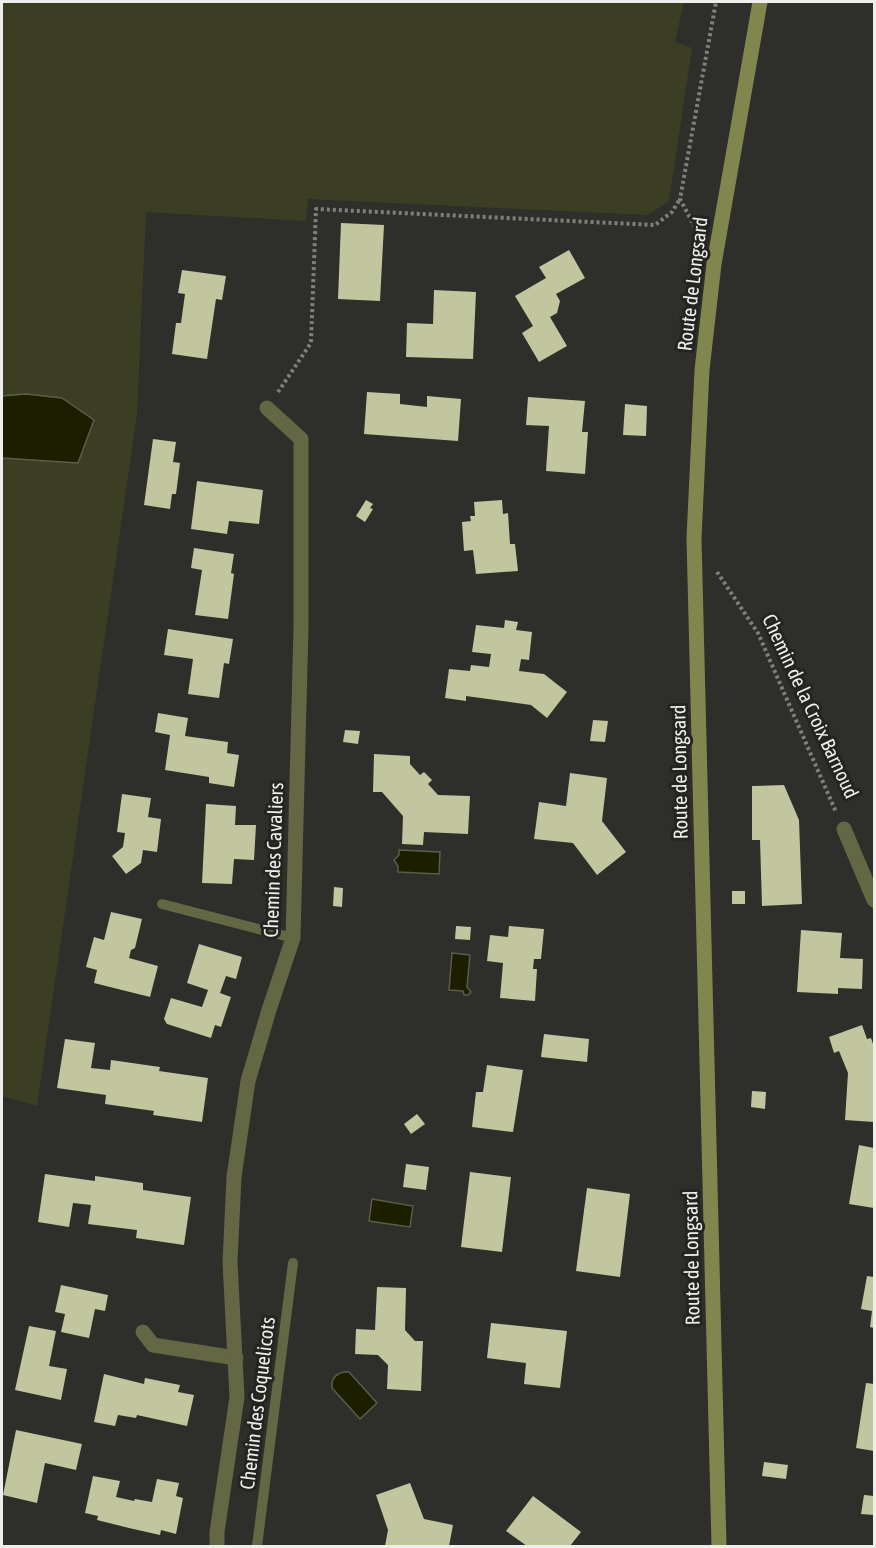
<svg xmlns="http://www.w3.org/2000/svg" width="876" height="1548" viewBox="0 0 876 1548" font-family="'Asap Condensed',sans-serif">
<style>
.green{fill:#3c3e23}
.water{fill:#1c1e00;stroke:#5b5d47;stroke-width:1.5}
.building{fill:#c2c69e}
.lines{fill:none;stroke-linecap:round;stroke-linejoin:round}
.path{stroke:#7f7f7c;stroke-width:4;stroke-dasharray:3 3;stroke-linecap:butt}
.lane{stroke:#636744;stroke-width:10}
.street{stroke:#636744;stroke-width:15}
.secondary{stroke:#81864e;stroke-width:15}
.labels{text-anchor:middle;dominant-baseline:central;stroke-width:6;stroke-linejoin:round;paint-order:stroke}
.street-label{font-size:20px;fill:#eeefec;stroke:#242521}
</style>
<rect width="100%" height="100%" fill="#2e2e2b"/>
<!-- green -->
<path class="green" d="M2 2H684L675 42 692 48 669 201 648 215 308 199 306 221 146 212 137 414 37 1106 2 1096Z"/>
<!-- water -->
<g class="water">
<path d="M26 394 62 398 94 420 78 463 2 458V396Z"/>
<path d="M399 850 440 852 439 874 398 872V866L394 860 399 855Z"/>
<path d="M452 953 470 955 467 987 471 992 468 995H464L463 991 449 990Z"/>
<path d="M372 1199 413 1206 410 1227 369 1221Z"/>
<path d="M344 1372H349L377 1403 360 1419 332 1388C331 1379 335 1374 344 1372Z"/>
</g>
<!-- building -->
<g class="building">
<path d="M341 223 384 225 380 301 338 299Z"/>
<path d="M569 250 585 278 556 294 560 301 557 313 550 317 567 346 539 362 522 333 533 326 515 296 546 278 539 267Z"/>
<path d="M182 270 226 276 222 300 216 299 207 359 172 354 176 323H181L185 294 178 293Z"/>
<path d="M434 290 476 292 473 359 406 357 407 323 433 324Z"/>
<path d="M367 392 400 394V404L427 407V396L461 399 458 441 364 434Z"/>
<path d="M528 397 585 401 582 432H588L585 474 546 471 549 426 526 425Z"/>
<path d="M625 404 647 406 646 436 623 435Z"/>
<path d="M153 439 176 442 173 462 180 463 176 494H172L170 509 144 505Z"/>
<path d="M197 481 263 490 259 524 229 521 227 534 191 529Z"/>
<path d="M366 500 373 504 370 508 373 509 365 522 356 516Z"/>
<path d="M502 500 503 514 508 513 510 544H515L518 571 476 574 473 550 464 551 462 522 471 521 470 516H475L474 502Z"/>
<path d="M194 548 234 554 231 573 234 574 228 619 195 615 202 570 191 568Z"/>
<path d="M505 620 518 622 516 630 532 632 529 660 521 659 519 671 544 674 567 692 547 718 531 705 466 696V701L445 698 449 669 470 671 471 665 489 667 491 654 472 652 476 625 504 628Z"/>
<path d="M168 629 233 639 229 664 224 663 219 698 188 694 193 659 164 655Z"/>
<path d="M158 713 188 718 185 736 228 742 227 753 239 755 234 787 209 783V777L165 770 170 735 155 732Z"/>
<path d="M593 720 608 721 605 742 590 741Z"/>
<path d="M345 730 360 731 358 744 343 742Z"/>
<path d="M374 754 410 756V764L420 775 424 772 432 780 428 784 438 795 470 796 468 834 424 832 423 845 402 844 403 816 382 792H373Z"/>
<path d="M570 773 607 778 602 821 626 852 597 875 573 843 534 839 539 802 566 806Z"/>
<path d="M784 785 799 820 802 904 762 906 760 840H752V786Z"/>
<path d="M122 794 151 798 148 817 161 819 157 852 143 850 141 863 126 874 112 856 123 847 125 833 117 832Z"/>
<path d="M206 804 236 806 235 825H256L254 860 234 859 232 884 202 883Z"/>
<path d="M334 887 343 888 342 907 333 906Z"/>
<rect x="732" y="891" width="13" height="13"/>
<path d="M111 912 142 919 135 948 131 950 129 958 158 966 150 997 94 983 97 970 86 967 94 937 104 940Z"/>
<path d="M456 926 471 927 470 940 455 939Z"/>
<path d="M509 926 544 929 541 959H534L533 969H537L535 1001 500 998 503 963 487 961 490 935 508 937Z"/>
<path d="M801 930 842 933 840 958 863 959 862 989 838 988V994L797 992Z"/>
<path d="M199 944 242 957 236 979 226 976 220 993 231 997 221 1027 215 1025 211 1038 167 1024 164 1019 171 998 202 1007 208 990 187 983Z"/>
<path d="M862 1025 867 1039 871 1038 874 1047V1122L845 1120 848 1073 839 1051 834 1053 829 1037Z"/>
<path d="M544 1034 589 1039 587 1062 541 1057Z"/>
<path d="M65 1039 95 1043 91 1068 110 1070 111 1060 160 1067 159 1071 208 1078 202 1122 153 1115 154 1111 105 1104 106 1095 57 1088Z"/>
<path d="M487 1065 523 1070 513 1132 472 1127 476 1092H483Z"/>
<path d="M752 1091 766 1092 765 1109 751 1107Z"/>
<path d="M417 1114 425 1124 411 1134 404 1124Z"/>
<path d="M859 1145 874 1148V1208L849 1204Z"/>
<path d="M406 1164 429 1167 426 1190 403 1187Z"/>
<path d="M470 1172 511 1177 502 1252 461 1247Z"/>
<path d="M45 1174 95 1181V1176L143 1183V1190L191 1197 184 1245 136 1238 137 1230 88 1224 91 1205 73 1203 69 1227 38 1222Z"/>
<path d="M587 1188 630 1194 620 1277 576 1271Z"/>
<path d="M867 1276 874 1277V1328L870 1327 872 1311 861 1309Z"/>
<path d="M61 1285 108 1295 105 1311 95 1309 89 1338 61 1332 65 1314 55 1312Z"/>
<path d="M377 1287 406 1288 405 1330 415 1341H423L421 1391 387 1389 388 1365 378 1355 355 1354 356 1329 375 1330Z"/>
<path d="M491 1323 567 1331 560 1388 524 1384 526 1363 487 1358Z"/>
<path d="M29 1326 56 1331 49 1366 67 1369 61 1400 15 1390Z"/>
<path d="M104 1374 144 1384 145 1378 180 1385 178 1392 194 1395 187 1426 137 1415 136 1418 118 1415 115 1426 94 1422Z"/>
<path d="M866 1383 874 1384V1451L856 1448Z"/>
<path d="M16 1430 82 1444 76 1470 45 1463 37 1503 3 1495Z"/>
<path d="M764 1462 788 1465 786 1479 762 1476Z"/>
<path d="M93 1476 120 1481 116 1497 134 1501 135 1499 152 1502 157 1479 179 1483 176 1496 183 1498 176 1534 161 1530 160 1535 129 1528 97 1520 98 1516 85 1513Z"/>
<path d="M410 1483 424 1519 453 1525 449 1546H385L388 1530 376 1495Z"/>
<path d="M864 1495 874 1496V1515L861 1514Z"/>
<path d="M533 1496 581 1532 570 1546H527L506 1531Z"/>
</g>
<g class="lines">
<!-- path -->
<g class="path">
<path d="M698 233 680 199 716 2"/>
<path d="M278 392 311 343 316 209 655 225 672 212 680 199"/>
<path d="M717 572 758 633 836 812"/>
</g>
<!-- lane -->
<g class="lane">
<path d="M162 904 293 938"/>
<path d="M257 1546 293 1263"/>
</g>
<!-- street -->
<g class="street">
<path d="M844 829 874 900"/>
<path d="M143 1332 153 1345 236 1358"/>
<path d="M217 1546V1532L237 1397 230 1262 234 1177 248 1081 269 1010 293 938 301 627V439L267 408"/>
</g>
<!-- secondary -->
<path class="secondary" d="M719 1546 694 538 702 370 714 264 760 2"/>
</g>
<g class="labels">
<!-- street labels -->
<g class="street-label">
<text transform="translate(692 284) rotate(-83)">Route de Longsard</text>
<text transform="translate(811 706) rotate(65)">Chemin de la Croix Barnoud</text>
<text transform="translate(679 772) rotate(-91)">Route de Longsard</text>
<text transform="translate(273 860) rotate(-88)">Chemin des Cavaliers</text>
<text transform="translate(691 1258) rotate(-91)">Route de Longsard</text>
<text transform="translate(257 1403) rotate(-83)">Chemin des Coquelicots</text>
</g>
</g>
<!-- border -->
<rect width="876" height="1548" fill="none" stroke="#eeefec" stroke-width="6"/>
</svg>
